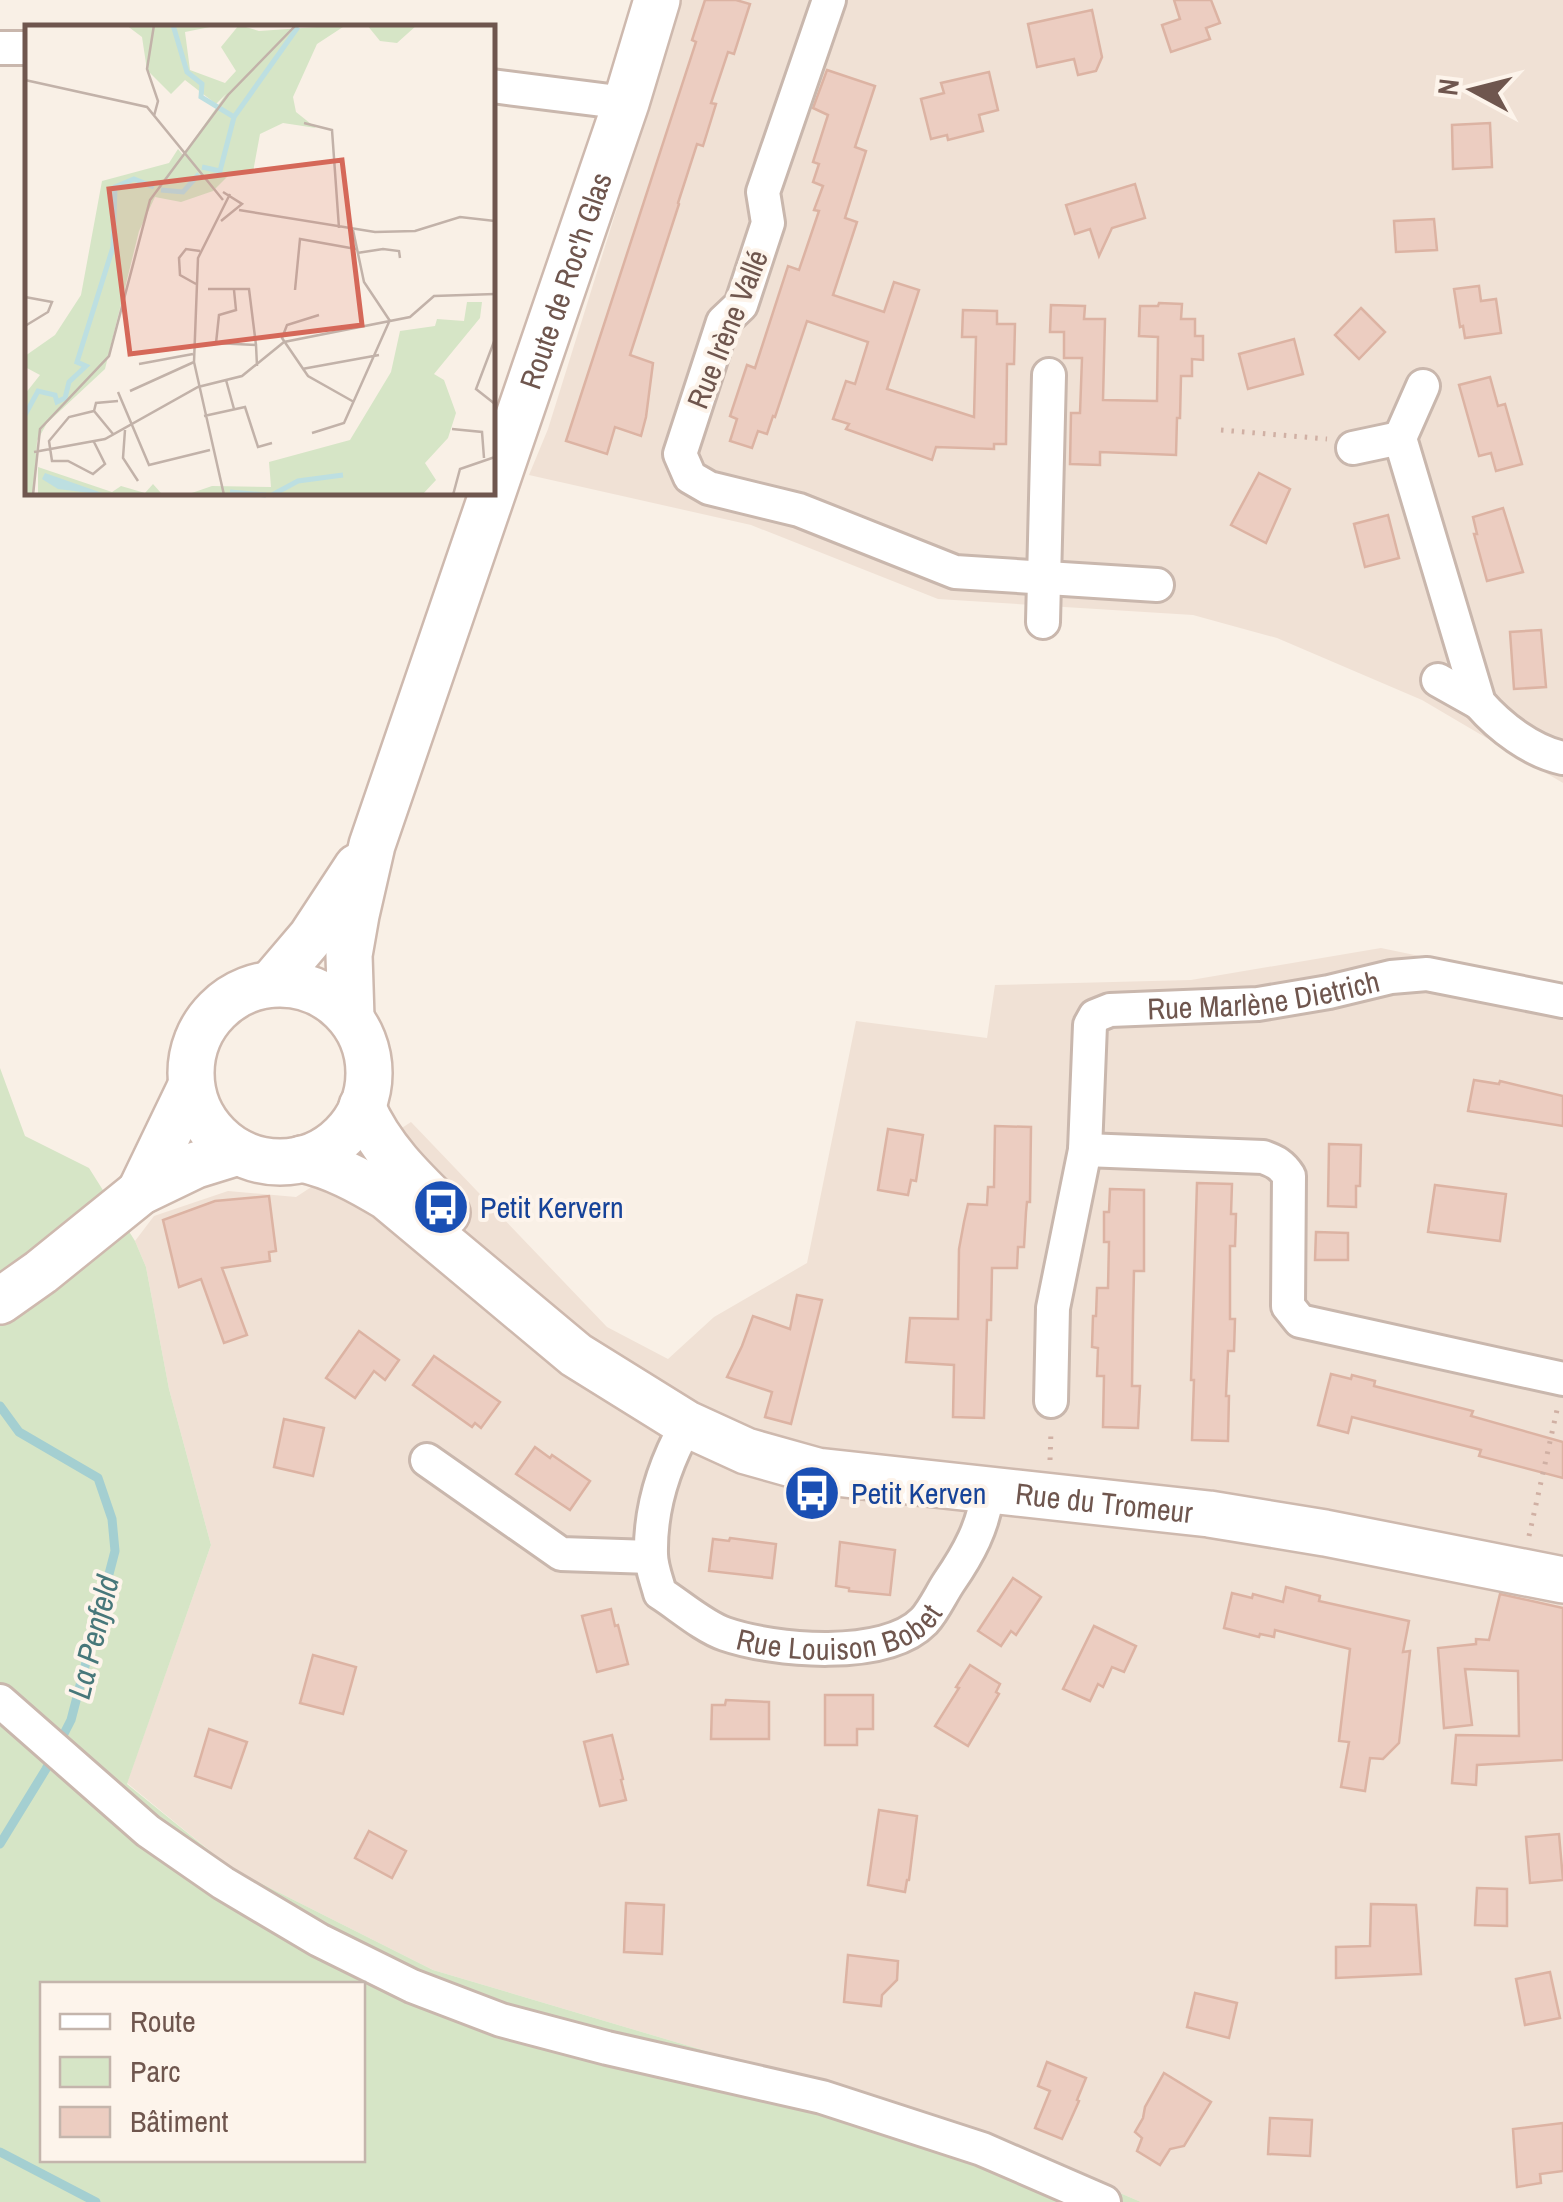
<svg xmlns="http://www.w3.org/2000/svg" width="1563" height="2202" viewBox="0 0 1563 2202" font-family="'Archivo Narrow',sans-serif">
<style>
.residential{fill:#f0e1d5}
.green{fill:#d6e5c6;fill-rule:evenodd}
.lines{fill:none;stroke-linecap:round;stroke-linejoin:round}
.stream{stroke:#a4cfd1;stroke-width:9}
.building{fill:#eccdc1;stroke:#dcb3a3;stroke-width:2.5}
.street-casing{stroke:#c9b7ad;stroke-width:38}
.secondary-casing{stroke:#ceb9ae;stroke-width:50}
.path{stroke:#d0b0a4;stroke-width:5;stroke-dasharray:2.5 8;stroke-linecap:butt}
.street{stroke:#fff;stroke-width:32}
.secondary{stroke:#fff;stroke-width:45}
.labels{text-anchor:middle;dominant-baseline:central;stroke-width:8;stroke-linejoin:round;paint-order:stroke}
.street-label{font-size:30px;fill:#6f564e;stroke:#fdf4eb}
.transit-label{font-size:30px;fill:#164399;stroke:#fdf4eb;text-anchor:start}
.water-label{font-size:32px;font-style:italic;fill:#47777a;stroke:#fdf4eb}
.inset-river{fill:none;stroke:#bddfe1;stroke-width:5}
.inset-road{fill:none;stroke:#c2b2a9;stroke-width:2.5}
.view{fill:#d56859;fill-opacity:0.15;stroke:#d56859;stroke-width:5}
.inset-edge{fill:none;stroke:#6f564e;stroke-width:5}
</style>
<rect width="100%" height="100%" fill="#f9f0e6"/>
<!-- residential -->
<g class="residential">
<path d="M682 0H1563V783L1422 700 1277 638 1193 615 938 599 751 525 529 475 548 429Z"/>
<path d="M1381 948 1563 986V2202H1141L972 2130 433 1970 232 1869 127 1783 211 1545 169 1389 146 1267 135 1241 154 1216 228 1191 296 1197 411 1122 607 1327 668 1359 714 1317 807 1263 856 1021 987 1038 995 985 1191 980Z"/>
</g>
<!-- green -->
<path class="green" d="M0 1068 25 1136 89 1168 135 1241 146 1267 169 1389 211 1545 127 1784 232 1869 433 1970 972 2130 1141 2202H0ZM42 1984H362V2160H42Z"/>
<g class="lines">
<!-- stream -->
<g class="stream">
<path d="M0 1406 19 1432 98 1478 112 1519 115 1551 71 1720 46 1769 0 1844"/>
<path d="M0 2152 96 2202"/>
</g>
</g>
<!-- building -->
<g class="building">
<path d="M705 0H736L750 4 734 54 728 52 711 103 716 104 703 146 697 144 678 203 679 204 630 355 653 363 646 417 641 436 615 427 607 454 566 441 696 42 692 40Z"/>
<path d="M1174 0H1211L1220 23 1206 28 1210 39 1171 52 1162 25 1180 19Z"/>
<path d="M1092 10 1102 57 1096 71 1078 75 1074 59 1037 67 1028 24Z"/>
<path d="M827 70 875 86 855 147 866 151 845 218 857 222 833 295 884 312 894 282 919 290 887 389 974 417 976 337H962L963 310 997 311V324H1015L1014 364H1007L1006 444H994V449L936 447 932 460 846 429 849 424 833 419 846 381 855 384 868 342 807 321 775 417 773 416 767 434 758 431 752 448 730 441 737 419 730 416 747 365 755 368 788 266 799 270 819 211 814 210 823 186 813 182 819 164 813 162 828 115 813 108Z"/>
<path d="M989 72 998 110 979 115 983 131 948 140 947 135 931 139 921 99 944 93 941 83Z"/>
<path d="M1490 123 1492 167 1453 169 1452 125Z"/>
<path d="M1135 184 1145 218 1112 228 1099 256 1090 229 1075 234 1066 205Z"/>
<path d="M1434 219 1437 250 1396 252 1394 221Z"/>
<path d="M1479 286 1481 301 1496 299 1501 333 1465 338 1463 326 1460 327 1454 289Z"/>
<path d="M1159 303 1182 304 1181 319H1195V336H1203V360L1192 359V376H1181L1180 418H1177L1176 455 1100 452V465L1070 464 1071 413H1080L1082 358H1064V332H1050L1051 305 1085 306 1084 319H1105L1103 400 1157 401 1158 337 1139 336 1140 306H1158Z"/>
<path d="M1361 308 1385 332 1359 359 1335 335Z"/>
<path d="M1294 339 1303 374 1248 389 1239 354Z"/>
<path d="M1490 377 1498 406 1505 404 1522 464 1496 471 1491 453 1479 456 1459 385Z"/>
<path d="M1259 473 1290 489 1266 543 1231 525Z"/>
<path d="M1503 508 1523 572 1487 581 1474 534H1477L1473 517Z"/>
<path d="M1388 515 1399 558 1365 567 1354 524Z"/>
<path d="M1541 630 1546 687 1514 689 1510 632Z"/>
<path d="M1474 1080 1499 1084 1500 1081 1563 1096V1126L1468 1111Z"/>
<path d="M995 1126 1031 1127 1030 1202H1027L1026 1212 1024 1247H1018L1017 1268H992L991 1320H987L984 1418 953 1417 954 1365 906 1362 910 1318 958 1319 959 1249 964 1222 968 1204 987 1205 988 1187H994Z"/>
<path d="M888 1129 923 1135 916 1181 911 1180 908 1195 878 1190Z"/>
<path d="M1329 1144 1361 1145 1360 1186H1356V1207L1328 1206Z"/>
<path d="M1197 1183 1232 1184 1231 1214H1236L1235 1246H1230V1319H1235L1234 1351H1228L1226 1396H1229L1228 1441 1192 1440 1194 1380H1191Z"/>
<path d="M1435 1185 1506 1194 1500 1241 1428 1232Z"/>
<path d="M1110 1189 1144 1190V1271H1134L1133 1316 1132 1386H1140L1138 1428 1103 1427 1104 1376H1097L1098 1348 1092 1347 1093 1316H1096L1097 1288H1108L1109 1242H1104V1212H1109Z"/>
<path d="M269 1196 276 1251 269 1252 270 1261 222 1268 247 1335 224 1343 201 1279 179 1287 163 1220 215 1201Z"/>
<path d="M1316 1232 1348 1233V1260H1315Z"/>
<path d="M797 1295 822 1300 791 1424 765 1417 772 1392 727 1377 742 1346 753 1316 790 1329Z"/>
<path d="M359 1331 399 1360 385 1380 374 1371 355 1398 326 1378Z"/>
<path d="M434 1356 500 1402 481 1428 475 1423 472 1427 413 1385Z"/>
<path d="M1331 1374 1351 1379 1352 1375 1375 1381 1374 1386 1473 1411 1471 1416 1563 1442V1478L1479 1456 1481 1450 1352 1417 1348 1433 1318 1425Z"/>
<path d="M284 1419 324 1428 313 1476 274 1467Z"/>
<path d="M535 1447 550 1458 552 1455 590 1481 570 1510 516 1474Z"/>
<path d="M730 1538 776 1544 772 1578 709 1571 713 1539 729 1541Z"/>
<path d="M840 1542 895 1550 890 1595 849 1591V1588L836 1586Z"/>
<path d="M1013 1578 1041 1597 1016 1635 1011 1631 1001 1646 978 1631Z"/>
<path d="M1286 1587 1320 1596 1319 1601 1409 1621 1403 1652 1410 1651 1399 1743 1383 1759 1370 1758 1365 1791 1341 1787 1349 1742 1339 1741 1350 1649 1275 1630 1274 1637 1260 1634 1259 1637 1224 1628 1232 1593 1252 1598 1253 1594 1283 1602Z"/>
<path d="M1500 1594 1563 1608V1760L1477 1765 1476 1785 1452 1783 1456 1735 1519 1736 1518 1671 1465 1669 1472 1725 1444 1728 1438 1648 1476 1644V1639L1489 1640Z"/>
<path d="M611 1609 615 1626 618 1625 628 1664 597 1672 582 1616Z"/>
<path d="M1094 1626 1136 1646 1124 1672 1112 1667 1103 1687 1098 1684 1090 1701 1063 1689Z"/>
<path d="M313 1655 356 1667 343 1714 300 1703Z"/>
<path d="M970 1665 1000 1684 996 1692 999 1694 968 1746 935 1726 959 1688 956 1687Z"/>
<path d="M825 1695H873V1729H857V1745H825Z"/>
<path d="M726 1700 769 1702V1739H711L712 1705H725Z"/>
<path d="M209 1729 247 1742 231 1788 195 1776Z"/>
<path d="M612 1735 623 1779 621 1780 626 1800 600 1806 584 1742Z"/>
<path d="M879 1810 917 1816 909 1880H907L905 1892 868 1885Z"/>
<path d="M369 1831 406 1851 392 1878 355 1858Z"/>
<path d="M1559 1834 1563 1880 1530 1883 1526 1837Z"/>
<path d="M1477 1888 1507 1889V1926L1475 1925Z"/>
<path d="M626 1903 664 1905 662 1954 624 1952Z"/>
<path d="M1371 1904 1416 1905 1421 1974 1336 1978V1947L1370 1946Z"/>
<path d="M848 1955 898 1961 897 1980 882 1995 881 2006 844 2002Z"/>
<path d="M1550 1972 1560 2018 1525 2025 1516 1979Z"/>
<path d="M1195 1993 1237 2003 1229 2038 1187 2027Z"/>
<path d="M1047 2062 1086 2078 1077 2100 1079 2101 1062 2139 1035 2128 1050 2091 1038 2086Z"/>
<path d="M1164 2073 1211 2102 1184 2146 1170 2149 1160 2165 1137 2151 1142 2138 1135 2132 1143 2118 1145 2107Z"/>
<path d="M1270 2118 1312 2120 1310 2156 1268 2154Z"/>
<path d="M1563 2123V2171L1540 2174 1541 2183 1517 2187 1513 2129Z"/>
</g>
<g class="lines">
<!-- street casing -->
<g class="street-casing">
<g id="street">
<path d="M829 0 763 192 768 223 741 305 723 322 680 454 690 477 709 488 799 510 955 572 1157 585"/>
<path d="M0 48H28"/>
<path d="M492 86 626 103"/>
<path d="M1423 386 1400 438 1479 703C1500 727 1531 751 1563 758"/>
<path d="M1353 448 1400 438"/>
<path d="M1043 622 1049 375"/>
<path d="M1438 680 1479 703"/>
<path d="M1085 1150 1263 1157C1275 1161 1282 1165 1289 1176L1288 1306 1300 1321 1563 1379"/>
<path id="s1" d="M1051 1401 1053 1308 1085 1150 1090 1025 1095 1016 1110 1010 1258 1004 1329 992 1391 977 1427 974 1563 1001"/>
<path id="s2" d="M687 1424C665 1463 650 1508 651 1554 651 1567 657 1581 660 1593 679 1605 704 1627 725 1634 774 1651 885 1661 924 1621 934 1610 941 1594 949 1582 969 1553 983 1527 988 1492"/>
<path d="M427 1460 561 1554 651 1557"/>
<path d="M0 1701 148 1831 223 1883 319 1940 412 1986 501 2020 607 2048 822 2097 982 2149 1104 2202"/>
</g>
</g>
<!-- secondary casing -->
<g class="secondary-casing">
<g id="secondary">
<path d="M271 984 311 937 357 867"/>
<circle cx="280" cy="1073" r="89"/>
<path id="s3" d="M351 1018 349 955 356 915 372 845 626 103 657 0"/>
<path d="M362 1106C380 1149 414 1181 447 1213"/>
<path id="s4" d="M302 1159C333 1166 359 1180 387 1197L576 1355 687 1424 746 1451 817 1471 1209 1514 1325 1533 1563 1580"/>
<path d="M140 1192 191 1086"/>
<path d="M0 1301 41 1272 140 1192 196 1165 238 1152"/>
</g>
</g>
<!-- path -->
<g class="path">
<path d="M1221 430 1327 439"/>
<path d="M1050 1460 1051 1431"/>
<path d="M1529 1536 1557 1410"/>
</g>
<!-- street -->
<use href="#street" class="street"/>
<!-- secondary -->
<use href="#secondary" class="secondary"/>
</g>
<!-- icons -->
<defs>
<g id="bus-disc" transform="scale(2.875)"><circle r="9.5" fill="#1a4fb4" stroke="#fdf4eb"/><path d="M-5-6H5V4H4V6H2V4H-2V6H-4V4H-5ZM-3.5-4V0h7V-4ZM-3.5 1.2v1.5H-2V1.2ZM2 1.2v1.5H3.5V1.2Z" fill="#fff"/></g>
</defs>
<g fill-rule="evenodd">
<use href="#bus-disc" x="441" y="1207"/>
<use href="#bus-disc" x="812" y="1493"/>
</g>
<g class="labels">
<!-- street labels -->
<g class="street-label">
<text stroke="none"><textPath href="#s3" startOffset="772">Route de Roc'h Glas</textPath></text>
<text transform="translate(727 329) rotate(-68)">Rue Irène Vallé</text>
<text stroke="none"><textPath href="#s1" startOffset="560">Rue Marlène Dietrich</textPath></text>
<text stroke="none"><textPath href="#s4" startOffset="898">Rue du Tromeur</textPath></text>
<text stroke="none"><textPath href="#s2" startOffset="372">Rue Louison Bobet</textPath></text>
</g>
<!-- transit labels -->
<g class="transit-label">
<text x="480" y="1207">Petit Kervern</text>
<text x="851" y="1493">Petit Kerven</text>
</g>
<!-- water labels -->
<g class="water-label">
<text transform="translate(93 1637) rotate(-76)">La Penfeld</text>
</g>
</g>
<!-- overview -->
<g transform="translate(25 25)">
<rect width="470" height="470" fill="#f9f0e6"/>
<path d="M101 0H195L160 7 165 45 200 58 211 46 196 22 214 0 234 6 321 0 292 19 268 72 271 87 291 103 258 98 235 109 228 147 206 148 188 166 156 177 130 172 114 206 80 344 22 398 12 416 9 470H1L0 369 15 350 0 342V331L30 310 56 270 77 156 144 138 153 124 158 130 201 69 191 79 160 55 146 69 122 45 117 12ZM342 0H392L372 18 355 16ZM442 277H457L455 293 409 349 419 355 431 388 423 413 400 438 411 455 397 470H161L187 461 246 462 244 437 325 415 366 347 375 306 410 301 412 294 439 296ZM13 442 87 467 96 461 120 468 128 459 136 468 159 470H13Z" fill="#d6e5c6"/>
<path d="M20 448 80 469 81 470 33 464 17 454Z" fill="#bddfe1"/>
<path class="inset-river" d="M148 0 162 47 177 59 176 72 209 92M177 142 195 146 209 92 273 2M136 165 158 167 174 149M0 390 13 366 30 370 32 377 40 373 44 357 61 341 52 337 88 222 90 162 109 154 129 162M205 467 241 470M247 470 273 456 318 450"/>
<path class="inset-road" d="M129 0 122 44 133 76 129 91M0 55 122 82 198 175M279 98 307 105 314 203M214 185 350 207 390 206 435 192 470 196M196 196 217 179 198 167M328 205 339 257 365 296M332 228 358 224 374 226 375 233M171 259 155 250 154 233 161 224 175 226M183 264H224L231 320M209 265 211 285 194 290 191 318 231 320 232 341M270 265 275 214 331 224M0 272 27 277 23 287 0 301M294 290 262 300 257 313 283 351 329 377M470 314 451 364 470 379M114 339 168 329M277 344 354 330M201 355 209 384M105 366 169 337M93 367 124 440 185 425M69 386 71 378 93 376M179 391 220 382 233 422 247 418M427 404 457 407 459 433M100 405 98 433 113 456M287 408 319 398 364 297M69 417 80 439 68 449 43 436H27L24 416 44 392 69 386 88 409M9 427 80 414 173 362 217 351 259 317 385 292 409 271 470 269M8 470 15 404 84 331 125 175 203 70 271 0M199 470 169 337 173 233 205 169M428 470 435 444 470 432"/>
<path class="view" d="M317 135 337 300 105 329 84 164Z"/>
<rect width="470" height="470" class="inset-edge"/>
</g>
<!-- legend -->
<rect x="40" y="1982" width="325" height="180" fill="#fdf4eb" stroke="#c4b5ac" stroke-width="2.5"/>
<rect x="60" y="2014" width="50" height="15" fill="#ffffff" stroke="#c4b5ac" stroke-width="2.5"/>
<text x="130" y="2032" font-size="30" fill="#6f564e">Route</text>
<rect x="60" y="2057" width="50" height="30" fill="#d6e5c6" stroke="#c4b5ac" stroke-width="2.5"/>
<text x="130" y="2082" font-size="30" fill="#6f564e">Parc</text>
<rect x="60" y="2107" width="50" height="30" fill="#eccdc1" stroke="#c4b5ac" stroke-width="2.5"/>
<text x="130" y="2132" font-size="30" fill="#6f564e">Bâtiment</text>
<!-- north arrow -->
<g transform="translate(1473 90) rotate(277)" stroke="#fdf4eb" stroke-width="8" paint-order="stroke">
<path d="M0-8L18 38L0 25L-18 38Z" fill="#6f564e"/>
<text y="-15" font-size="28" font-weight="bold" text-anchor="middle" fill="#6f564e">N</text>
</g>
</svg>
